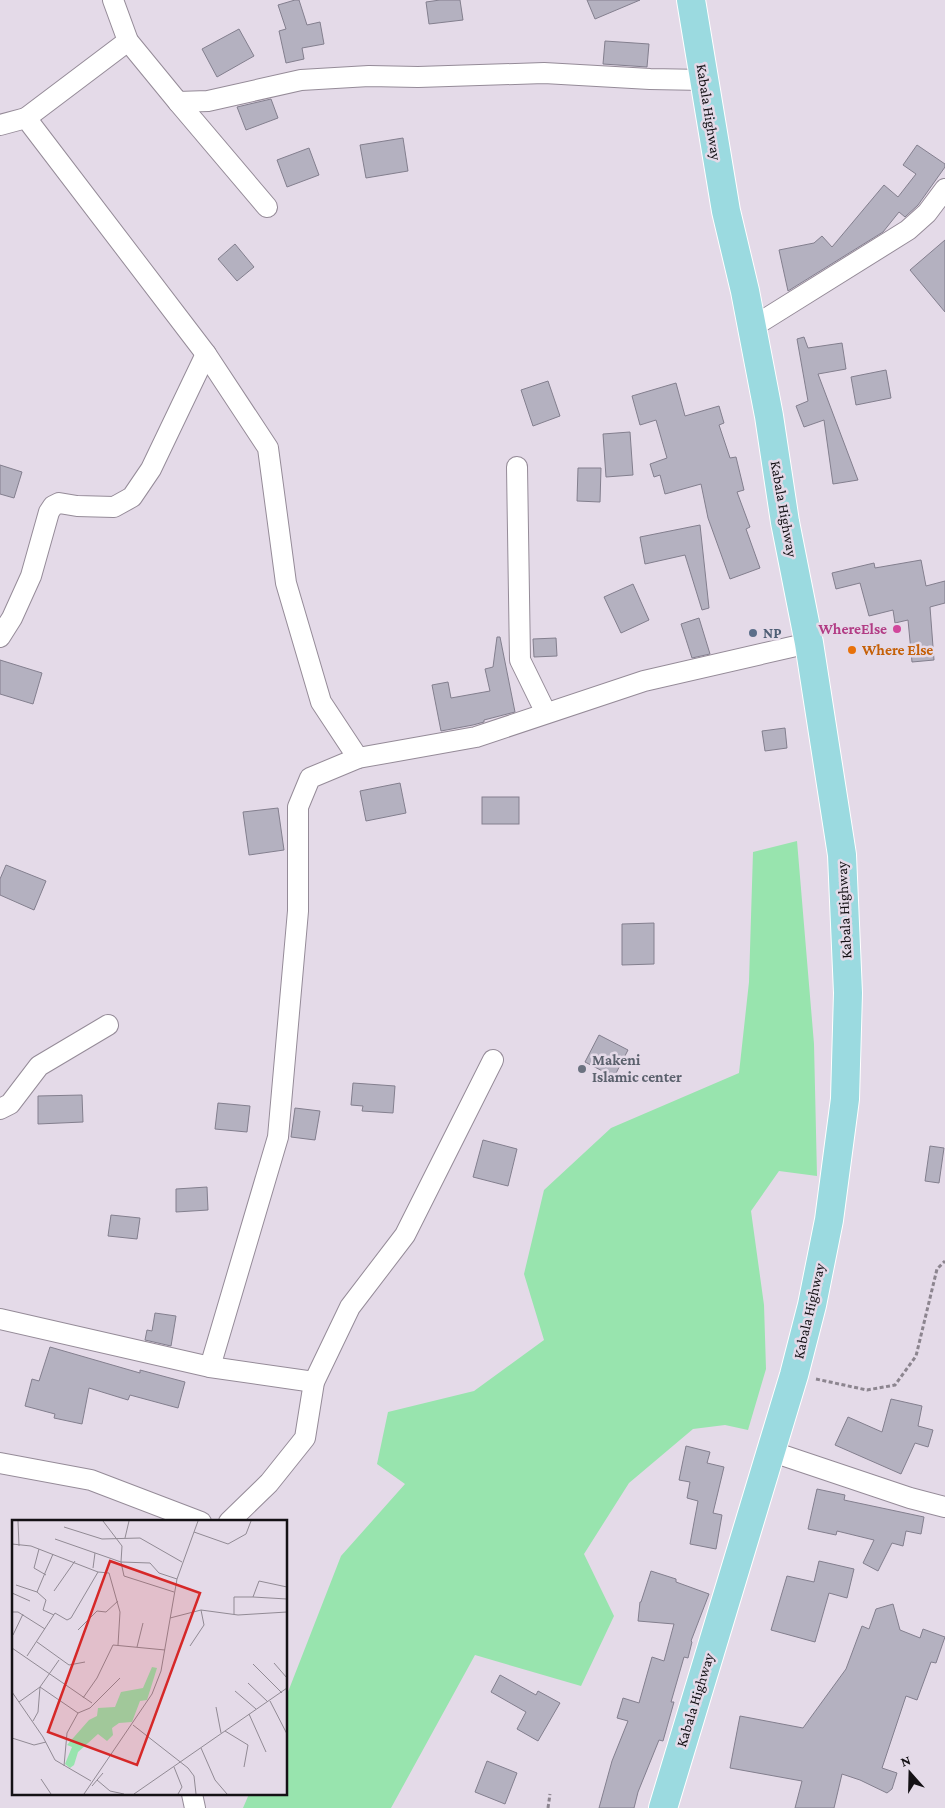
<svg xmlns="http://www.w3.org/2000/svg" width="945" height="1808" viewBox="0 0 945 1808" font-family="'Crimson Pro',serif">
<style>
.green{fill:#98e4ae}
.building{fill:#b4b1c0;stroke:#837f8e}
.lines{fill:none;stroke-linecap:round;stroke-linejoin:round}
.street-casing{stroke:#958b98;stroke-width:22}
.primary-casing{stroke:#fff;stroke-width:30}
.path{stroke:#8c858f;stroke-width:3;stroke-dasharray:4 2.5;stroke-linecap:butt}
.street{stroke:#fff;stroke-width:20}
.primary{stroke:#9bdae0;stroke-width:28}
.hotel-dot{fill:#d1479c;stroke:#e4dae8;stroke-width:2}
.service-dot{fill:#5c6f8a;stroke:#e4dae8;stroke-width:2}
.food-dot{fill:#e8710a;stroke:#e4dae8;stroke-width:2}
.worship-dot{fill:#6b7280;stroke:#e4dae8;stroke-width:2}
.labels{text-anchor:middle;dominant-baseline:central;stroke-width:5;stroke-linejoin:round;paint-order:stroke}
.street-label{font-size:15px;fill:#141115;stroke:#e4dae8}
.hotel-label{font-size:15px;font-weight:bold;fill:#b23c85;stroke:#e4dae8;text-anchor:end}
.service-label{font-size:15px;font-weight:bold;fill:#4e5e75;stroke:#e4dae8;text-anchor:start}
.food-label{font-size:15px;font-weight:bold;fill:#c56008;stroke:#e4dae8;text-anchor:start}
.worship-label{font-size:15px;font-weight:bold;fill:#5b616d;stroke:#e4dae8;text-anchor:start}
.inset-road{fill:none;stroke:#918a94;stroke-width:1}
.view{fill:#d62828;fill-opacity:0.15;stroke:#d62828;stroke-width:2.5}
.inset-edge{fill:none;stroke:#141115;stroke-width:2.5}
</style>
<rect width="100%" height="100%" fill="#e4dae8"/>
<!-- green -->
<path class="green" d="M797 841 814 1044 817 1176 779 1171 751 1211 764 1305 766 1369 748 1430 725 1425 693 1429 629 1483 584 1554 614 1616 581 1686 475 1655 391 1808H243L249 1794H286V1697L341 1556 405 1484 377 1464 388 1412 474 1391 544 1340 524 1274 544 1190 611 1128 739 1073 749 982 753 852Z"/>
<!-- building -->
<g class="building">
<path d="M295 0H299L307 25 320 22 324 44 302 48 304 59 286 63 279 31 286 29 278 5Z"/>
<path d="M440 0H460L463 20 429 24 426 2Z"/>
<path d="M587 0H640L595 19Z"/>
<path d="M239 29 254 56 217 77 202 49Z"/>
<path d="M605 41 649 44 647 67 603 64Z"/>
<path d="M271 99 278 118 246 130 237 107Z"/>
<path d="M403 138 408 171 366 178 360 145Z"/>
<path d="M917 145 945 164V167L918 205 905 217 899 212 883 232 788 291 779 250 814 243 822 236 832 247 884 185 898 197 916 174 903 165Z"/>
<path d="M309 148 319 175 287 187 277 160Z"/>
<path d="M945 240V312L910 270Z"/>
<path d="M235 244 254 267 237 281 218 259Z"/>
<path d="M804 337 808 348 842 343 846 369 818 374 858 480 833 484 824 420 804 427 796 406 808 401 797 339Z"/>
<path d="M886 370 891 398 856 405 851 377Z"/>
<path d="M548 381 560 416 533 426 521 390Z"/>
<path d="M676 383 685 416 719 406 724 423 719 425 730 458 736 457 744 490 737 492 750 527 746 529 760 568 730 579 708 518 701 484 665 494 660 475 654 477 650 464 667 458 656 420 640 425 632 396Z"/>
<path d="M630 432 633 475 606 477 603 434Z"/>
<path d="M0 465 22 472 14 498 0 494Z"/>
<path d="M578 468H601L600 502 577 501Z"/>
<path d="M700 525 709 608 702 610 685 555 645 564 640 537Z"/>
<path d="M921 560 926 586 945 581V603L930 607 934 660 912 662 908 620 895 623 893 610 869 616 860 583 836 589 832 573 874 563 875 568Z"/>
<path d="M633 584 649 620 621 633 604 597Z"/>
<path d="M699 618 710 654 692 658 681 624Z"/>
<path d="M497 637H500L515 712 484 720V722L473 725 441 731 432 685 448 682 451 698 490 691 485 669 493 667Z"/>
<path d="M556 638 557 656 534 657 533 639Z"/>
<path d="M0 660 42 673 33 704 0 694Z"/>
<path d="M785 728 787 748 765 751 762 731Z"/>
<path d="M400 783 406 813 366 821 360 791Z"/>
<rect x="482" y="797" width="37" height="27"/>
<path d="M278 808 284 850 249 855 243 812Z"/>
<path d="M6 865 46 881 34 910 0 895V879Z"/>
<path d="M654 923V964L622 965V924Z"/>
<path d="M599 1035 628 1050 614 1077 585 1062Z"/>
<path d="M353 1083 395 1086 393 1113 362 1111 363 1106 351 1105Z"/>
<path d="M82 1095 83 1122 38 1124V1096Z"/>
<path d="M218 1103 250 1106 247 1132 215 1129Z"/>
<path d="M295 1108 320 1111 315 1140 291 1137Z"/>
<path d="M483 1140 517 1149 508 1186 473 1177Z"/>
<path d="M930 1146 944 1148 939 1183 925 1181Z"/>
<path d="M207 1187 208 1210 176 1212V1189Z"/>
<path d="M111 1215 140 1218 137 1239 108 1236Z"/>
<path d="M155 1313 176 1316 171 1346 145 1340 147 1330 152 1331Z"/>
<path d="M50 1347 140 1373V1370L185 1382 178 1408 130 1395 128 1400 89 1388 82 1424 54 1418 55 1414 25 1406 32 1379 39 1381Z"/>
<path d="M891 1399 922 1406 918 1426 933 1430 928 1447 915 1443 901 1474 835 1445 848 1417 882 1432Z"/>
<path d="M686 1446 710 1452 707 1463 724 1467 713 1513 722 1515 716 1549 690 1544 698 1501 687 1498 690 1482 679 1480Z"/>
<path d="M817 1489 845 1495 844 1500 924 1517 921 1534 906 1531 903 1546 892 1543 878 1571 863 1563 874 1540 837 1531 836 1535 808 1529Z"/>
<path d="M819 1561 854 1569 847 1598 829 1593 815 1642 771 1630 787 1576 814 1582Z"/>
<path d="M651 1571 676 1579V1582L709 1594 691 1641 692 1642 688 1658 684 1657 671 1702H674L663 1741 659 1740 638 1792 634 1808H599L612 1761 628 1721 617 1718 623 1698 639 1703 652 1657 664 1661 674 1624 638 1621 640 1602H641Z"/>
<path d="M893 1604 900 1630 920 1638 923 1629 945 1637 936 1663 931 1662 917 1700 906 1696 882 1768 897 1773 892 1789 887 1793 860 1780 842 1774 834 1808H795L802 1781 730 1768 740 1716 803 1728 846 1669 862 1626 869 1629 876 1609Z"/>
<path d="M500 1675 536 1695 538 1691 560 1703 538 1741 517 1729 526 1712 491 1692Z"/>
<path d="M487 1761 517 1773 505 1804 475 1792Z"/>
</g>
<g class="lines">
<!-- street casing -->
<g class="street-casing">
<g id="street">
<path d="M113 0 128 41 178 102 208 101 301 80 369 76 418 77 544 73 650 79 704 80"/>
<path d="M178 102 267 207"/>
<path d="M26 118 128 41"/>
<path d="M0 125 26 118 206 354 268 448 286 583 321 702 358 758"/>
<path d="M751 328 908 230 927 213 945 189"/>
<path d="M517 467 520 660 546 713"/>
<path d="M0 637 12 618 31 576 49 512 53 506 59 503 77 506 114 507 132 497 151 469 206 354"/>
<path d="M0 1109 10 1104 39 1066 108 1025"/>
<path d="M0 1319 210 1367 314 1382"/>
<path d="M210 1367 278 1137 298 911V807L310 778 358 758 476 737 644 681 809 643"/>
<path d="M770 1451 910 1498 945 1507"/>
<path d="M0 1463 91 1480 201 1522"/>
<path d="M229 1522 269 1483 305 1438 314 1382 350 1307 405 1235 493 1060"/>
<path d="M192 1794 195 1808"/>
</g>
</g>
<!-- primary casing -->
<g class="primary-casing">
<path id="primary" d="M663 1808 794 1375 812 1305 829 1220 845 1099 848 993 842 855 809 643 785 522 769 416 745 291 726 211 691 0"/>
</g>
<!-- path -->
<g class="path">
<path d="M816 1379 867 1390 895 1385 916 1356 937 1269 945 1261"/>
<path d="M548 1808 550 1794"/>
</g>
<!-- street -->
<use href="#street" class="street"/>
<!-- primary -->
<use href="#primary" class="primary"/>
</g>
<!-- markers -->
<circle class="hotel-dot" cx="897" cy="629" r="5"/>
<circle class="service-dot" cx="753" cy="633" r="5"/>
<circle class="food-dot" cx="852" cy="650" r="5"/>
<circle class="worship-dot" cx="582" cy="1069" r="5"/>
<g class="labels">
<!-- street labels -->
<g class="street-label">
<text transform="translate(709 112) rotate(81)">Kabala Highway</text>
<text transform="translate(784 509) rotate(80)">Kabala Highway</text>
<text transform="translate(844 910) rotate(-93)">Kabala Highway</text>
<text transform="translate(809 1311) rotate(-77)">Kabala Highway</text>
<text transform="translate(695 1700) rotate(-73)">Kabala Highway</text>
</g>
<!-- hotel labels -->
<g class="hotel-label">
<text x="887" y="629">WhereElse</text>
</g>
<!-- service labels -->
<g class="service-label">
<text x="763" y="633">NP</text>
</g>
<!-- food labels -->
<g class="food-label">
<text x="862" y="650">Where Else</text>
</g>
<!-- worship labels -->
<g class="worship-label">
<text x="592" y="1060">Makeni<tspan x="592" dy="17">Islamic center</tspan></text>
</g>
</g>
<!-- overview -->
<g transform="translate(12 1520)">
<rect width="275" height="275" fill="#e4dae8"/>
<path d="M140 147 145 148 135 180 128 181 120 202 107 203 100 208 101 215 95 221 86 214 66 232 62 245 58 248 53 244 60 227 55 225 77 200 85 196 86 188 103 187 109 172 131 168Z" fill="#98e4ae"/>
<path class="inset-road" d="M6 1 7 26M91 1 110 26 109 42 138 43 147 53 165 59M52 7 90 19 128 18 170 42M182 12 216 24 234 14 239 1M113 18 117 1M43 19 109 42 112 56 162 72M0 24 19 26 86 52 97 53 108 92 106 125M27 29 22 48 34 55M81 48 83 33M4 65 25 72 34 80 31 90 42 95M42 71 63 41M25 72 41 34M0 73 18 81M241 77 275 79M0 92H6L33 109M222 94V77H241L247 61 275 67M158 98 189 90 226 95 275 92M66 110 85 91 94 92 106 81M1 115 11 94M25 122 57 145 73 142M178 126 192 105 189 90M125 127 131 103M0 128 80 183M15 136 43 93 55 100 59 98 86 52M262 143 275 158M241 144 270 173M236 163 256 182M223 171 244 189M0 172 31 217 43 240 79 261M71 178 85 158 101 125 153 130M258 181 275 214M7 182 28 167 66 193 55 213 52 246M204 187 209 213M66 193 78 188 108 158M237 194 254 232M21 201 26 192 28 167 47 140M121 205 176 248 182 256 184 274M213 211 236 225 232 247M0 218 22 225 34 222M189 228 203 260 215 274M162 247 170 267 166 274M29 259 39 274M85 260 98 271 112 274M80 266 91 253M72 274 140 174 149 151 165 59 186 1M122 274 275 168"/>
<path class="view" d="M98 41 188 73 125 245 36 212Z"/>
<rect width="275" height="275" class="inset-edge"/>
</g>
<!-- north arrow -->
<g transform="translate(910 1773) rotate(340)" stroke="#e4dae8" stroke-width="4" paint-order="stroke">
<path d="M0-4L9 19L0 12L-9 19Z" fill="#141115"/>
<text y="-8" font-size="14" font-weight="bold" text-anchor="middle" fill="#141115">N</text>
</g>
</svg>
